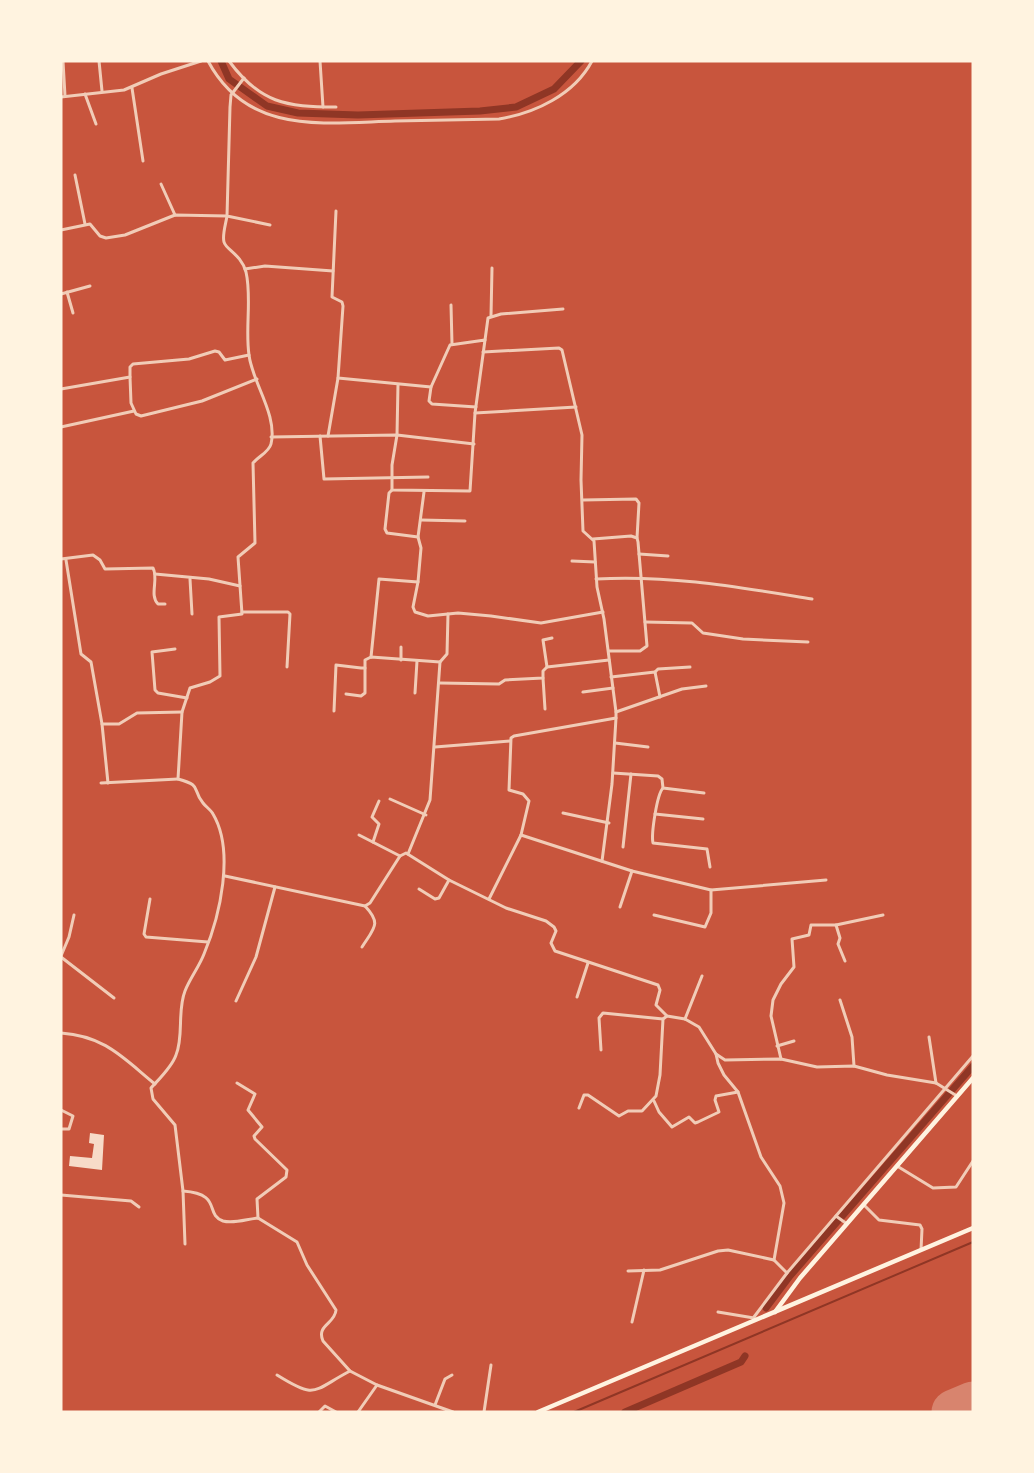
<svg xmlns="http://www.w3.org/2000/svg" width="1034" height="1473" viewBox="0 0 1034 1473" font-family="Raleway,sans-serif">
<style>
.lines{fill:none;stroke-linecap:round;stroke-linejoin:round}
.stream{stroke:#8f3625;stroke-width:2}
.canal{stroke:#8f3625;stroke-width:7}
.runway{stroke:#d8846e;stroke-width:45}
.building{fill:#f7dbc8}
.minor{stroke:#f1ccb7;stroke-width:3}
.secondary{stroke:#fff3e0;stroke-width:4.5}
</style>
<rect width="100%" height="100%" fill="#c8553d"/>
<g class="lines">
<!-- stream -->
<path class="stream" d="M574 1412 973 1242"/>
<!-- canal -->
<g class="canal">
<path d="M221 61 229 79 267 106 298 113 358 115 480 111 516 107 554 89 581 61"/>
<path d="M766 1308 790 1276 973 1066"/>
<path d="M625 1412 741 1362 745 1356"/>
</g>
<!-- runway -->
<path class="runway" d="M954 1412 973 1404"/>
</g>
<!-- building -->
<path class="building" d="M90 1133 104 1135 102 1170 69 1166 70 1156 92 1158 94 1144 89 1143Z"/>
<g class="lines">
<!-- minor -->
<g class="minor">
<path d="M63 61 65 96"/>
<path d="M99 61 102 91"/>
<path d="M208 61C248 136 324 123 395 121 430 120 464 120 499 119 535 113 574 95 592 61"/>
<path d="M229 61C260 103 286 107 336 107"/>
<path d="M320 61 323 107"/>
<path d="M244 78 231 95 230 107 227 216 270 225"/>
<path d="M132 88 143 161"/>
<path d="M85 94 96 124"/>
<path d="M61 97 124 90 161 74 201 61"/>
<path d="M75 175 85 224"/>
<path d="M161 184 175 215"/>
<path d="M336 211 332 297 342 302 343 306 338 378 431 387 450 345 485 340 475 413 470 491 392 490V465L397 435 398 384"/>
<path d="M61 230 90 224 100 236 106 238 125 235 175 215 227 216C226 223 222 235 224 242 226 250 241 254 246 272 252 298 245 328 249 355 252 382 278 415 271 444 269 452 259 456 253 463L255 543 238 557 242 614 219 617 220 676 210 682 190 688 182 712 178 779C203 786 191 788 203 803 206 807 211 810 213 814 235 851 220 916 204 954 199 967 190 978 185 991 177 1011 184 1036 176 1055 172 1067 159 1079 151 1088L153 1099 175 1125 183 1191C223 1194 204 1214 223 1221 234 1224 247 1219 258 1218L297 1242 307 1265 336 1310C335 1324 316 1325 323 1341L350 1371 377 1385 453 1412"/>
<path d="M245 269 265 266 333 271"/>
<path d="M67 292 73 313"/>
<path d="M61 294 90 286"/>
<path d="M451 305 452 344"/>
<path d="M491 316 492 268"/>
<path d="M485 340 488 318 501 314 563 309"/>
<path d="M483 352 559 348 562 350 582 435 581 480 583 531 594 541 597 587 604 619 616 712V718L514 736 511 738 509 790 523 794 529 801 521 835 489 899"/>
<path d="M130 377 131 403 136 414 141 416 202 401 257 379"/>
<path d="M431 387 429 401 432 404 476 407"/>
<path d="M61 389 130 377V367L133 364 189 359 215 351 219 352 225 360 249 355"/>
<path d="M475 413 576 407"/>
<path d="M61 427 134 411"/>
<path d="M320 436 324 479 428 477"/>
<path d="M328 436 338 378"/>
<path d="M271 437 397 435 474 444"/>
<path d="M392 490 389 493 385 529 387 533 418 537"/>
<path d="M424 492 418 537 421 548 418 582 413 607 415 612 428 616 458 613 491 616 541 623 603 612"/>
<path d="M583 500 636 499 639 503 637 538"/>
<path d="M421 520 465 521"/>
<path d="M593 539 631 536 637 538 638 542 647 646 640 651H609"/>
<path d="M639 554 668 556"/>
<path d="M61 559 93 555 100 560 105 569 153 568C159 579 149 595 158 604H165"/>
<path d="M66 560 81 654 91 662 102 724H119L137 713 182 712"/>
<path d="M572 561 595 562"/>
<path d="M155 574 209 579 240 586"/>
<path d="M190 579 192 614"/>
<path d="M596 579C672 575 737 587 812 599"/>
<path d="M242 612H288L290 614 287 667"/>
<path d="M645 622 692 623 703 633 743 639 808 642"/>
<path d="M401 647V660"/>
<path d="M175 649 152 652 155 690 158 693 187 698"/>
<path d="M371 657 379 579 418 582"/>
<path d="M547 667 543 640 552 638"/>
<path d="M655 672 658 669 690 667"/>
<path d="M611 677 655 672 660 697"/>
<path d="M543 678 545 709"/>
<path d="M440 683 499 684 505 680 543 678V671L547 667 609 660"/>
<path d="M583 692 613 688"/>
<path d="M415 693 417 661"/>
<path d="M346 694 361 696 365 693V668"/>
<path d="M334 711 336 665 361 668H365V660L371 657 440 662 447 654 448 614"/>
<path d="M616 712 682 689 706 686"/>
<path d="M102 724 108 783"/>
<path d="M615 743 648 747"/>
<path d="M435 747 510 741"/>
<path d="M613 773 658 776 662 779 663 788 704 793"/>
<path d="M101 783 178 779"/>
<path d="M663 788C657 794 651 834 653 843L707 849 710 867"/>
<path d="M390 799 426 815"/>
<path d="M563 813 609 823"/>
<path d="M655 814 703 819"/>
<path d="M359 835 400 856"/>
<path d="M521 835 632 871 711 890 826 880"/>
<path d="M373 842 379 824 372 817 379 801"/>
<path d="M623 847 631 774"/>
<path d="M408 854 430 800 440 662"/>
<path d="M602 861 612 784 616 718"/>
<path d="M225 876 365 906 370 903 400 856 406 853 449 880 506 908 546 921 554 927 556 931 551 943 555 951 658 985 660 990 656 1005 667 1016 685 1019 699 1027 716 1054 725 1060 781 1059 817 1067 854 1066 887 1075 936 1083 957 1096"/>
<path d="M419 889 435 899 439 898 449 880"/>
<path d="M150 899 144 934 146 937 208 942"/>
<path d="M620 907 632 871"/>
<path d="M654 915 705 927 711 913V890"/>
<path d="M836 925 840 938 838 944 845 961"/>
<path d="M362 947C374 928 382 924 365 906"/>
<path d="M61 956 69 937 74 915"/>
<path d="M61 957 114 998"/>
<path d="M577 997 588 963"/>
<path d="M840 1000 852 1037 854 1066"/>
<path d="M236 1001 256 957 275 887"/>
<path d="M685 1019 702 976"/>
<path d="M61 1033C105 1036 123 1058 155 1084"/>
<path d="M929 1037 936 1083"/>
<path d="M777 1046 794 1041"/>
<path d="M601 1050 599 1018 603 1013 663 1019"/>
<path d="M716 1054 718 1063 724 1075 738 1092 761 1157 780 1186 784 1203 774 1260"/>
<path d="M781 1059 771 1016 773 1000 781 984 794 967 792 939 809 935 811 925H836L883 915"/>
<path d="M237 1083 255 1094 248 1110 262 1127 254 1136 255 1139 287 1170 286 1177 257 1199 258 1218"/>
<path d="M654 1101 659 1112 672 1127 689 1117 695 1123 698 1122 719 1112 715 1100 716 1096 738 1092"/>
<path d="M579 1108 584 1095H588L619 1116 628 1111H642L656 1096 660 1075 663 1019 667 1016"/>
<path d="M61 1110 73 1116 69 1129H61"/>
<path d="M897 1166 933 1188 956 1187 973 1161"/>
<path d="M183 1191 185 1244"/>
<path d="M61 1195 131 1201 139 1207"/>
<path d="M864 1205 879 1220 920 1225 922 1229 921 1250"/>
<path d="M836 1216 847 1224"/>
<path d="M628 1271 660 1270 718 1251 728 1250 774 1260 787 1273"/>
<path d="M718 1312 754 1318"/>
<path d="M754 1317 787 1273 973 1056"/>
<path d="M632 1322 644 1270"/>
<path d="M277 1375C317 1400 312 1391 350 1371"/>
<path d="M435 1405 445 1379 452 1375"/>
<path d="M319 1412 325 1406 336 1412"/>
<path d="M358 1412 377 1385"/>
<path d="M484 1412 491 1365"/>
</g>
<!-- secondary -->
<g class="secondary">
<path d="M775 1312 800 1278 973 1078"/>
<path d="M538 1412 973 1228"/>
</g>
</g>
<!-- border -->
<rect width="1034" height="1473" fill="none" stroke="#fff3e0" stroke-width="125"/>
</svg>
